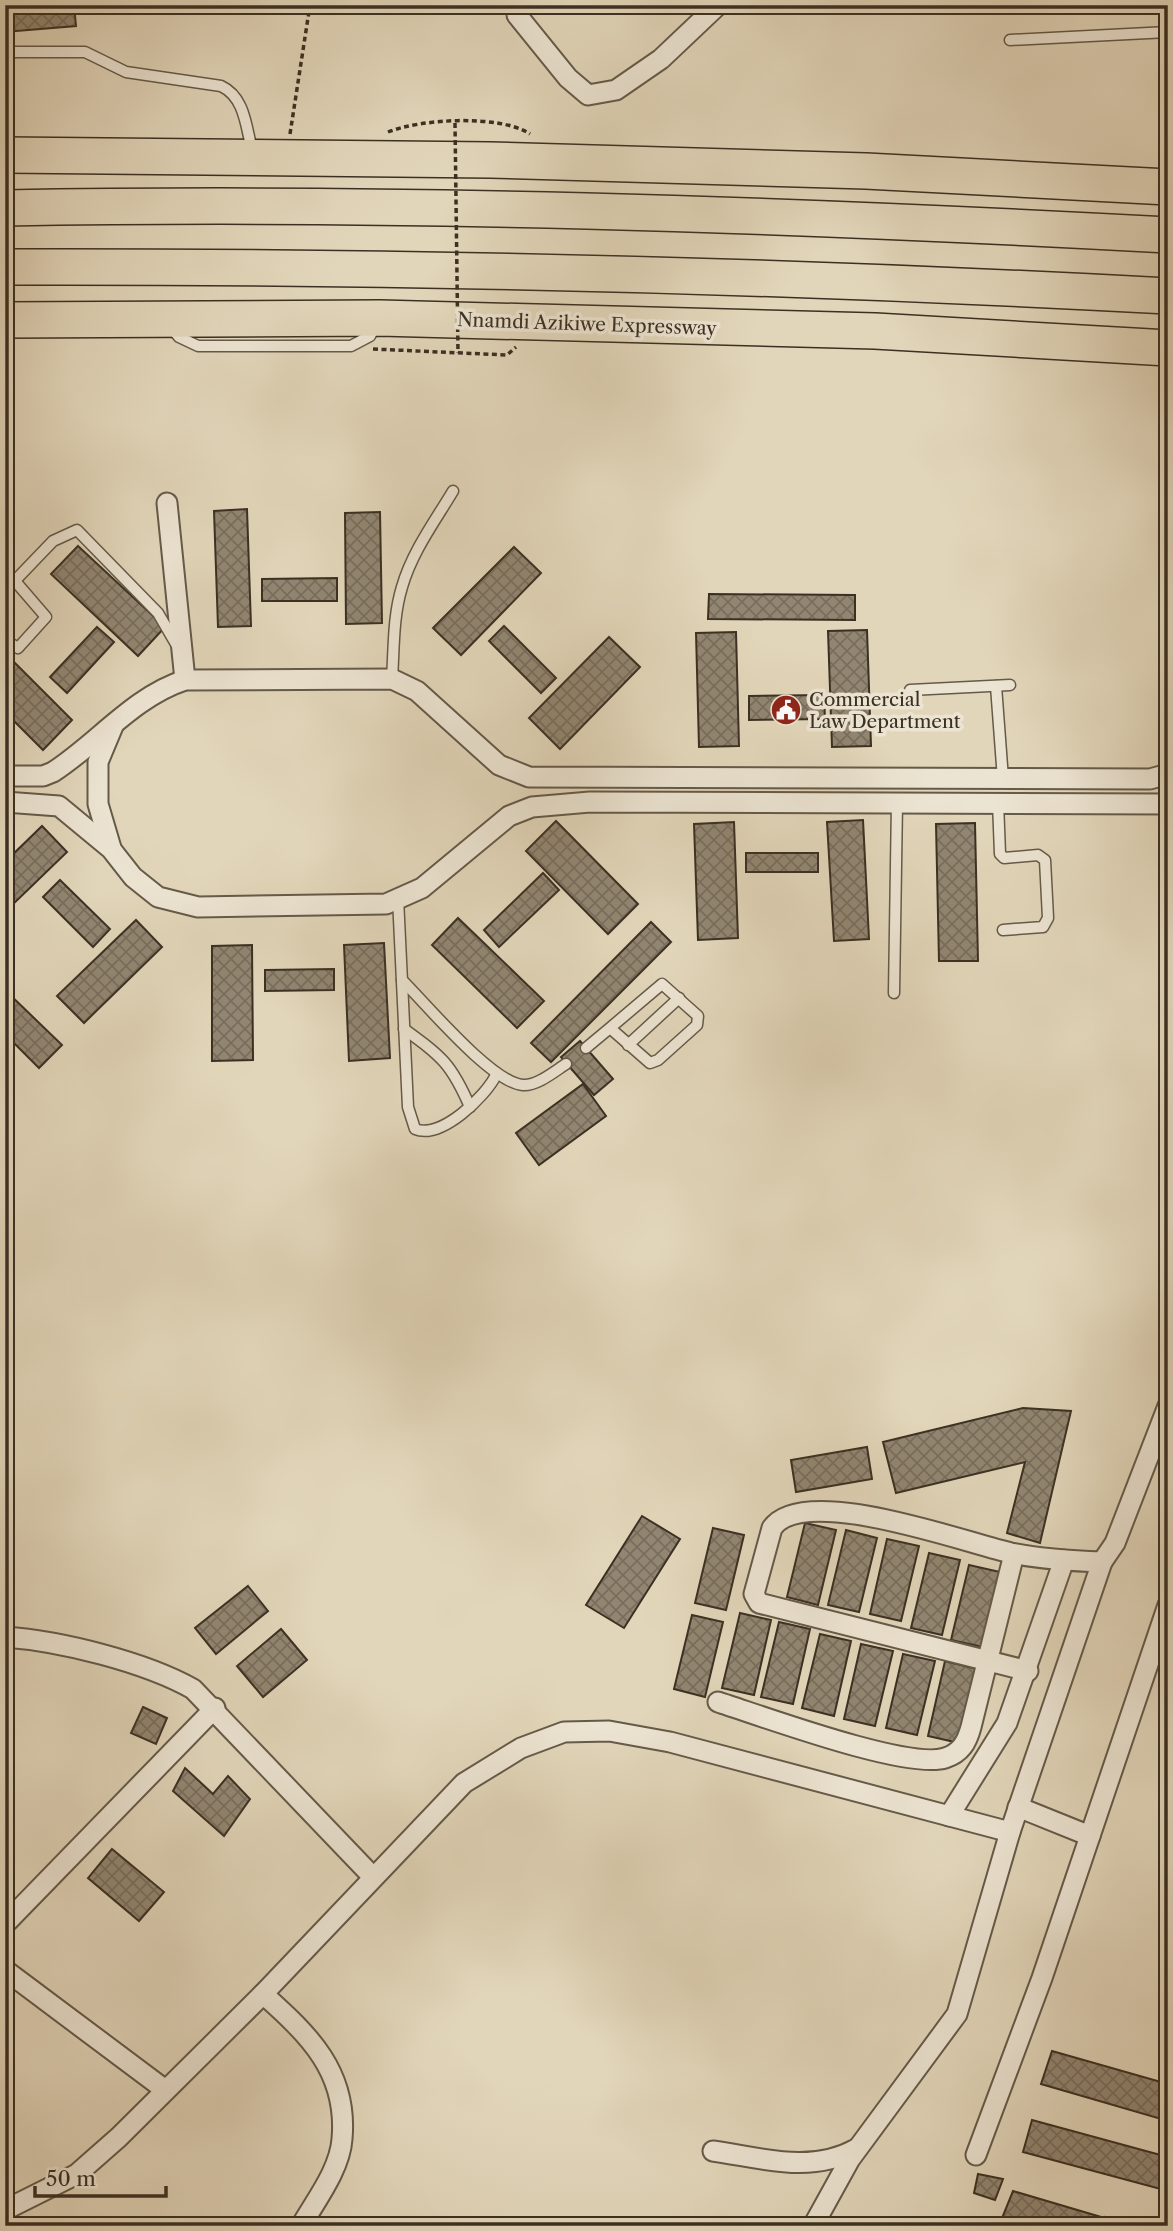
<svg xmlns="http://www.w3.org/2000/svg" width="1173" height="2231" viewBox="0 0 1173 2231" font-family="'Libre Caslon Text',serif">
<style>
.building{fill:url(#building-cross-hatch);stroke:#3b3023;stroke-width:2}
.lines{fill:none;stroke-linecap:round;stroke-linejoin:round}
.lane-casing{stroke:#655a49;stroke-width:13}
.street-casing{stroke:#655a49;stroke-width:23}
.highway-casing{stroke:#3b3023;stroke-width:38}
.path{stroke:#3b3023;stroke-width:3.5;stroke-dasharray:5 3.5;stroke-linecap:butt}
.lane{stroke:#ece4d2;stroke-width:10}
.street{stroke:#ece4d2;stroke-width:19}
.highway{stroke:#e2d6ba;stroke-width:35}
.path-bridge{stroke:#3b3023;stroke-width:3.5;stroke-dasharray:5 3.5;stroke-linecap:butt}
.labels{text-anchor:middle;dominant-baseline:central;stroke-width:7;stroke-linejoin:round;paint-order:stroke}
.street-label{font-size:19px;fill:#3b3023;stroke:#ece4d2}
.poi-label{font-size:19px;fill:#3b3023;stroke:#ece4d2;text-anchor:start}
</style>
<defs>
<pattern id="building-cross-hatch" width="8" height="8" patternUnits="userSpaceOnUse" patternTransform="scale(1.75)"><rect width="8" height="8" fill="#928672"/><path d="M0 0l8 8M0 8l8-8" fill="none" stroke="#786e5d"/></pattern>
</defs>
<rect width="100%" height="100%" fill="#e2d6ba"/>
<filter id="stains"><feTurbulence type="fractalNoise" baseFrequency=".00286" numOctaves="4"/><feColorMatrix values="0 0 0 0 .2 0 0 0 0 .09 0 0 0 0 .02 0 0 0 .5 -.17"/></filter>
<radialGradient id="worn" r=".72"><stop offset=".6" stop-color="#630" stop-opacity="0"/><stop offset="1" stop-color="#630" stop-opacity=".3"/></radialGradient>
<!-- building -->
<g class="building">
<path d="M5 5H74L76 26 5 32Z"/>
<path d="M247 509 251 626 218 627 214 511Z"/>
<path d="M380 512 382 623 346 624 345 513Z"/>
<path d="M78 546 165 627 138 656 51 574Z"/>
<path d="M514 547 541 573 461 655 433 628Z"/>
<path d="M337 578V601H262V579Z"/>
<path d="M709 594 855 595V620L708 619Z"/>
<path d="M504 626 556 678 541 693 489 641Z"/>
<path d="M97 627 114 642 67 693 50 677Z"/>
<path d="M867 630 871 746 832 747 828 631Z"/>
<path d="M736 632 739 746 699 747 696 633Z"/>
<path d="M609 637 640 667 560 749 529 718Z"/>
<path d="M5 653 72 720 43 750 5 712Z"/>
<path d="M824 695 825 719 749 720V696Z"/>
<path d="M863 820 869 939 834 941 827 822Z"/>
<path d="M556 821 638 904 608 934 526 851Z"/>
<path d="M734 822 738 938 698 940 694 824Z"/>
<path d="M975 823 978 961H939L936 824Z"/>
<path d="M42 826 67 852 5 912V862Z"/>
<rect x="746" y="853" width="72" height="19"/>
<path d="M543 873 559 890 499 947 484 930Z"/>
<path d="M60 880 110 929 93 947 43 897Z"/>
<path d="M458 918 544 1001 517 1028 432 945Z"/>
<path d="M136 920 162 947 84 1023 57 996Z"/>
<path d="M651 922 671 942 551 1062 531 1043Z"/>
<path d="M384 943 390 1058 349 1061 344 945Z"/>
<path d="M252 945 253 1060 212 1061V946Z"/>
<path d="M334 969V990L265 991V970Z"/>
<path d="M5 990 62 1045 39 1068 5 1034Z"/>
<path d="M580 1041 613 1079 594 1095 561 1057Z"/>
<path d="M583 1084 606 1116 539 1165 516 1133Z"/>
<path d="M1023 1408 1071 1411 1040 1543 1007 1533 1025 1462 896 1493 883 1442Z"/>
<path d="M867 1447 872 1479 796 1492 791 1460Z"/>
<path d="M642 1516 680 1539 624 1628 586 1605Z"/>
<path d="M805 1523 836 1530 818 1605 787 1597Z"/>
<path d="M713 1528 744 1535 726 1610 695 1603Z"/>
<path d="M846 1530 877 1538 859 1612 828 1605Z"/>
<path d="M887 1539 919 1546 901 1621 870 1614Z"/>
<path d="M929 1553 960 1560 942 1635 911 1628Z"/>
<path d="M969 1565 1000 1572 983 1647 951 1640Z"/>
<path d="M248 1586 268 1611 216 1654 195 1628Z"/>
<path d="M740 1613 771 1620 754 1695 722 1688Z"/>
<path d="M692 1615 723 1622 705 1697 674 1689Z"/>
<path d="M779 1622 810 1629 793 1704 761 1697Z"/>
<path d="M281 1629 307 1660 263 1697 237 1666Z"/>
<path d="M820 1634 851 1641 834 1716 802 1708Z"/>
<path d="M861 1644 893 1651 875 1726 844 1719Z"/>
<path d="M903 1654 935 1661 917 1735 886 1728Z"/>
<path d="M945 1661 977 1669 959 1743 928 1736Z"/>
<path d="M143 1707 167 1718 156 1744 131 1733Z"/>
<path d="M185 1768 213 1794 228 1776 250 1799 224 1836 173 1791Z"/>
<path d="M112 1849 164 1892 139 1921 88 1878Z"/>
<path d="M1052 2051 1168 2084V2121L1041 2084Z"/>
<path d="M1032 2120 1168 2157V2191L1023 2152Z"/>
<path d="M978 2174 1003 2179 995 2200 974 2193Z"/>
<path d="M1013 2191 1101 2217 1098 2226H1010L1000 2223Z"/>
<path d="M1105 2217 1132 2226H1104Z"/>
</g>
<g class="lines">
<!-- lane casing -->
<g class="lane-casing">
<g id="lane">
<path d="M1010 40 1168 32"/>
<path d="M5 52H85L126 72 221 86C245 97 246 127 252 150"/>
<path d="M172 329 179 337 198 346H351L370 336 376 325"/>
<path d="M5 591 53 541 77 530 158 613 176 644"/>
<path d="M5 640 18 648 46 617 15 581"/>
<path d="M392 679C394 648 393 616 402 587 412 552 435 521 453 491"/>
<path d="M996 686 1003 779"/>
<path d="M910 690 1010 685"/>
<path d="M998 802 1000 854 1004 858 1038 855 1045 860 1048 918 1043 927 1003 930"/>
<path d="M398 898 408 1107 415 1129C441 1140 486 1096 496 1075"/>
<path d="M402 980C426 1004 492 1083 523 1085 537 1086 555 1071 566 1064"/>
<path d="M894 993 897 802"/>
<path d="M404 1029C441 1056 451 1063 470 1107"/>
<path d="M628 1045 679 998"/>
<path d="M586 1048 610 1028 650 1063 658 1060 697 1025 698 1016 662 984 610 1028"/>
</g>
</g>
<!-- street casing -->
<g class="street-casing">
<g id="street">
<path d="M517 5V15L568 78 588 95 616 90 661 59 718 5"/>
<path d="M167 503 185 680"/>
<path d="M5 776H43L53 772C98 743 133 697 185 680L392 679 417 691 499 765 529 777 1150 779 1168 774"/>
<path d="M5 802 59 806 111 849 133 877 158 897 198 907 386 904 422 888 509 816 532 807 590 802 1168 804"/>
<path d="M111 848 98 804V762L113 726"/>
<path d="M5 1637C61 1641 145 1662 193 1689L373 1877"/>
<path d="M1028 1671 759 1603 754 1594 772 1528C803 1483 963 1542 1011 1553 1041 1559 1072 1561 1102 1562"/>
<path d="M718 1702C762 1716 908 1770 945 1758 961 1753 967 1742 971 1727L1014 1554"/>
<path d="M1018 1807 1090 1836"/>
<path d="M949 1816 1007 1723 1064 1560"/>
<path d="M5 1924 215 1708"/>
<path d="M5 1970 164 2089"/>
<path d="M263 1994 464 1783 521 1748 564 1732 609 1731 670 1742 1010 1832"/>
<path d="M713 2151C762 2158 811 2174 856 2149"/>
<path d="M976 2155 1042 1978 1168 1605"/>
<path d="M5 2210 77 2174 119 2137 263 1994C309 2035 348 2072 342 2139 340 2169 316 2200 301 2226"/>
<path d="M813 2226 850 2159 957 2014 1010 1832 1102 1562 1115 1543 1168 1406"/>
</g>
</g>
<!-- highway casing -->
<g class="highway-casing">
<g id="highway">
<path d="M5 155 490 160 866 171 1168 187"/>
<path d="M5 208C393 201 781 214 1168 235"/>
<path d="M5 267C393 266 781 275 1168 296"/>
<path d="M5 320 380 318 875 331 1168 348"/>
</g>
</g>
<!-- path -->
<g class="path">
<path d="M388 132C420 119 500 114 530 134"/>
<path d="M290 134 310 5"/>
<path d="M373 349 507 355 516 347"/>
</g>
<!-- lane -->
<use href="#lane" class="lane"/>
<!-- street -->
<use href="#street" class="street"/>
<!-- highway -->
<use href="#highway" class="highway"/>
<!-- path-bridge -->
<path class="path-bridge" d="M455 123 458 353"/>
</g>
<!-- icons -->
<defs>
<g id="civic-disc" transform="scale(1.575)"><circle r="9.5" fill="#8f2418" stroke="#ece4d2"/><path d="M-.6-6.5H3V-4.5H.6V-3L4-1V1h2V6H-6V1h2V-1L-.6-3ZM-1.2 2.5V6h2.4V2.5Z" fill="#fff"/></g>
</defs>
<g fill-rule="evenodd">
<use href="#civic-disc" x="786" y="710"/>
</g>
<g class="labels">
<!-- street labels -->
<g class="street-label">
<text transform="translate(587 324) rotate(2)">Nnamdi Azikiwe Expressway</text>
</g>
<!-- poi labels -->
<g class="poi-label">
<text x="809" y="699">Commercial<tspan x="809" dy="22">Law Department</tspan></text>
</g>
</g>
<!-- margin -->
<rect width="1173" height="2231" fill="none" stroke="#e2d6ba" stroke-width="28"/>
<rect x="7" y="7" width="1159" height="2217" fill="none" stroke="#3b3023" stroke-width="3.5"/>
<rect x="14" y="14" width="1145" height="2203" fill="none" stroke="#3b3023" stroke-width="2"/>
<!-- scale -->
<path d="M35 2186v10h131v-10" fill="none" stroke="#3b3023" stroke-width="3.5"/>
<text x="46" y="2186" font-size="21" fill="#3b3023" stroke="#ece4d2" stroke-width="5" paint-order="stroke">50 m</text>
<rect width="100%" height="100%" filter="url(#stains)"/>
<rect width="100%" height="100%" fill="url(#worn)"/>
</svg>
